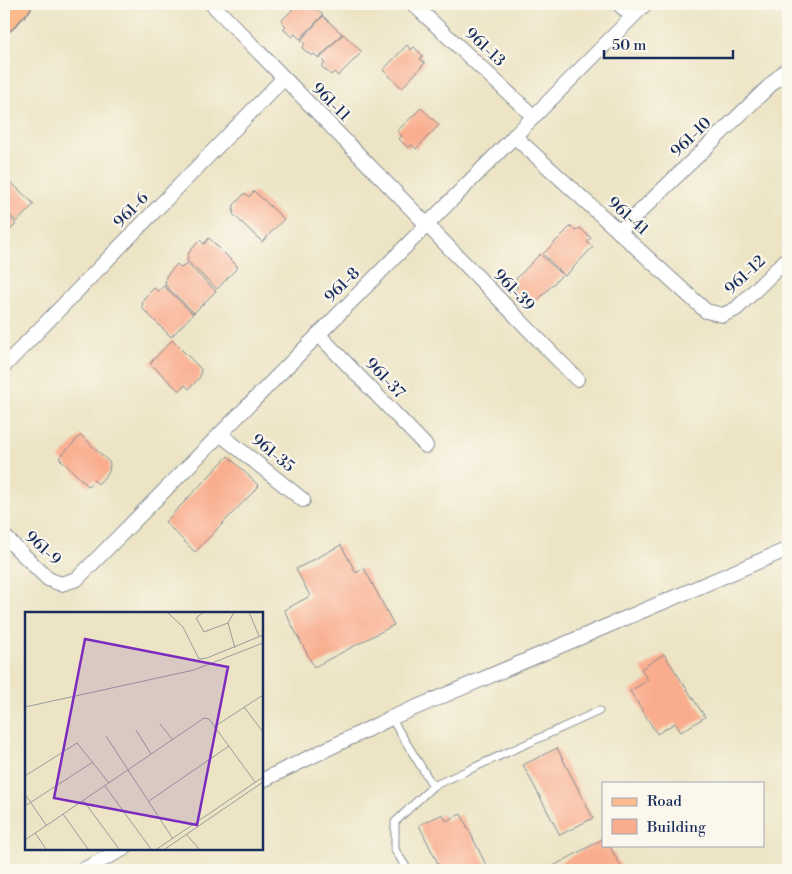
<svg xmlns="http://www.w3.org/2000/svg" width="792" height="874" viewBox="0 0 792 874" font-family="'Libre Bodoni',serif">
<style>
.building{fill:#f9ad8e}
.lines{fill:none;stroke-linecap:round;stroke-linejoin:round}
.lane-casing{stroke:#848a91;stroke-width:9}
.street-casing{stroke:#848a91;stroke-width:16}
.primary-casing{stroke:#848a91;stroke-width:25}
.lane{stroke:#fff;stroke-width:7}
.street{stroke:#fff;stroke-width:14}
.primary{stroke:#fbbb8c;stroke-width:22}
.labels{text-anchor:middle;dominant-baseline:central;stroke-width:4.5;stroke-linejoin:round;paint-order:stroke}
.street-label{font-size:16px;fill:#1b2f5e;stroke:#fbf7ec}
.inset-road{fill:none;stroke:#989c9b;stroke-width:1}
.view{fill:#7b2cbf;fill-opacity:0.15;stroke:#7b2cbf;stroke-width:2.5}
.inset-edge{fill:none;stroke:#1b2f5e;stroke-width:2.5}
</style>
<rect width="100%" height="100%" fill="#fbf7ec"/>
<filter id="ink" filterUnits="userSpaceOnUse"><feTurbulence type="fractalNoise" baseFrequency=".02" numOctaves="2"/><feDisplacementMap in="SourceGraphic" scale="10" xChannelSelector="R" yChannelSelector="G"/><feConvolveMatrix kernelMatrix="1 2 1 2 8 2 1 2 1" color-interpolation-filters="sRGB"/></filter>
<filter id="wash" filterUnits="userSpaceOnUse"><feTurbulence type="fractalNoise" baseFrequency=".0096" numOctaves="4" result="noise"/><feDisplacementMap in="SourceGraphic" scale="20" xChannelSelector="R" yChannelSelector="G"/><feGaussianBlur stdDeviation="1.12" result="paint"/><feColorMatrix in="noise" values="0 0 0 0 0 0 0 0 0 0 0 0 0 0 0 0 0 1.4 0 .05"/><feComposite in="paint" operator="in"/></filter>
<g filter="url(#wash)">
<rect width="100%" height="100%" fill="#ece4c4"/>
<g id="blocks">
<!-- building -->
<g class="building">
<path d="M298 4H311L323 15 300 39 295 34 292 37 283 29 286 26 281 21Z"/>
<path d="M323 16 342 34 319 58 314 54 312 56 302 48 305 44 301 40Z"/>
<path d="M343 34 362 52 338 76 334 72 331 75 321 66 325 63 320 58Z"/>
<path d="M407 45 411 50 414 47 423 56 420 59 425 63 402 88 383 70Z"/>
<path d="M421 108 439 125 416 149 412 145 408 148 399 139 402 136 397 131Z"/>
<path d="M4 176 34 204 17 222 4 210Z"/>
<path d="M254 191 284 219 262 242 233 214 234 205 245 193 249 197Z"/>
<path d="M4 212 16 224 4 237Z"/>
<path d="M571 226 576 231 580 228 591 238 587 242 593 247 565 276 543 254Z"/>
<path d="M209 238 238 267 217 289 187 261 189 252 200 240 204 244Z"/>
<path d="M540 254 562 275 534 304 529 298 525 302 514 291 518 287 512 283Z"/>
<path d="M186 263 216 291 194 313 165 285 166 276 177 264 181 268Z"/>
<path d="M164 286 193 314 171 337 142 308 143 299 154 288 158 291Z"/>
<path d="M172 340 201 369 200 377 189 389 185 385 179 391 150 363Z"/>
<path d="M81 435 110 463 109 472 98 484 94 480 88 486 59 458Z"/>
<path d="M228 456 259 486 195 552 165 522Z"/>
<path d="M341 545 356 573 364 568 394 625 314 667 284 610 310 596 296 569Z"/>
<path d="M664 654 705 717 681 732 675 723 657 734 630 691 648 680 641 669Z"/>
<path d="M557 748 593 818 560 835 523 765Z"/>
<path d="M443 814 446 821 461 814 488 869 485 870H441L419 825Z"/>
<path d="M603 839V845H609L623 870H546Z"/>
</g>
</g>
</g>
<g filter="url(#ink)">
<use href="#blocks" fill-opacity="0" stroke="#848a91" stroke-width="1"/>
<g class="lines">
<!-- lane casing -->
<g class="lane-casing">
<g id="lane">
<path d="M391 718 433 786"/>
<path d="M408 870 395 850V822L433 786 599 711"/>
</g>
</g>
<!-- street casing -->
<g class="street-casing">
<g id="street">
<path d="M212 4 577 379"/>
<path d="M413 4 533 116"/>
<path d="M619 4 632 16"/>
<path d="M514 136 706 311 723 315 736 309 788 258"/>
<path d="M619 232 788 68"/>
<path d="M318 334 426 446"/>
<path d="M4 366 283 79"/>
<path d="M220 434 303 500"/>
<path d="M4 536 48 579 61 584 77 579 645 4"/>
<path d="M261 781 391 718 788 549"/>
<path d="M83 870 125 848"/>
</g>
</g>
<!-- primary casing -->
<g class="primary-casing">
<path id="primary" d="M4 21 20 4"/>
</g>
<!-- lane -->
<use href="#lane" class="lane"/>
<!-- street -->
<use href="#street" class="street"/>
<!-- primary -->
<use href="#primary" class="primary"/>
</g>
</g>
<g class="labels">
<!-- street labels -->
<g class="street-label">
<text transform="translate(485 47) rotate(43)">961-13</text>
<text transform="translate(331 102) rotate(45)">961-11</text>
<text transform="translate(691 137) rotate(-44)">961-10</text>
<text transform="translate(131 210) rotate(-46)">961-6</text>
<text transform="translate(628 216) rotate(42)">961-41</text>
<text transform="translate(745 275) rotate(-43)">961-12</text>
<text transform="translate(342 285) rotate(-45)">961-8</text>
<text transform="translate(514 290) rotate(46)">961-39</text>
<text transform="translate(385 378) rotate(46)">961-37</text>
<text transform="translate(273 453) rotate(39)">961-35</text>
<text transform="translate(43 548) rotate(42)">961-9</text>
</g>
</g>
<!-- overview -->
<g transform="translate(25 612)">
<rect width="238" height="238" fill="#ece4c4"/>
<path class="inset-road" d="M142 0 158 15 174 47 182 46 238 23M179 0 171 6 179 20 203 11M209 0 203 11 210 36M224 0 234 24M0 95 169 58 238 31M219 95 238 120M135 112 147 127M189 115 238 83M111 118 126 142M81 124 148 227M0 164 52 131 84 171M80 174 126 237M0 182 21 213M58 188 94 237M124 189 204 134M0 194 68 150M38 202 63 237M10 221 21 237M161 222 174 237M0 228 179 106 184 107 230 170M132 237 238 165M140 237 238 170"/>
<path class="view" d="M60 27 203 55 172 213 29 186Z"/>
<rect width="238" height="238" class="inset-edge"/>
</g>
<!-- margin -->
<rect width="792" height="874" fill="none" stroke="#fbf7ec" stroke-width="20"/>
<!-- legend -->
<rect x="602" y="782" width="162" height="65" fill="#fbf7ec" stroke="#a1a7b3"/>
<rect x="612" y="798" width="25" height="8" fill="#fbbb8c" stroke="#a1a7b3"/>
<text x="647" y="806" font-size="15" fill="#1b2f5e">Road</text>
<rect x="612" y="819" width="25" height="15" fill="#f9ad8e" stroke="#a1a7b3"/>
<text x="647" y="832" font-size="15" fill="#1b2f5e">Building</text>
<!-- scale -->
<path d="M604 50v8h129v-8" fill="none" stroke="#1b2f5e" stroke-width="2.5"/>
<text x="612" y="50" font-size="15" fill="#1b2f5e" stroke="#fbf7ec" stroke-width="4" paint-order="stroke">50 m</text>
</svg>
